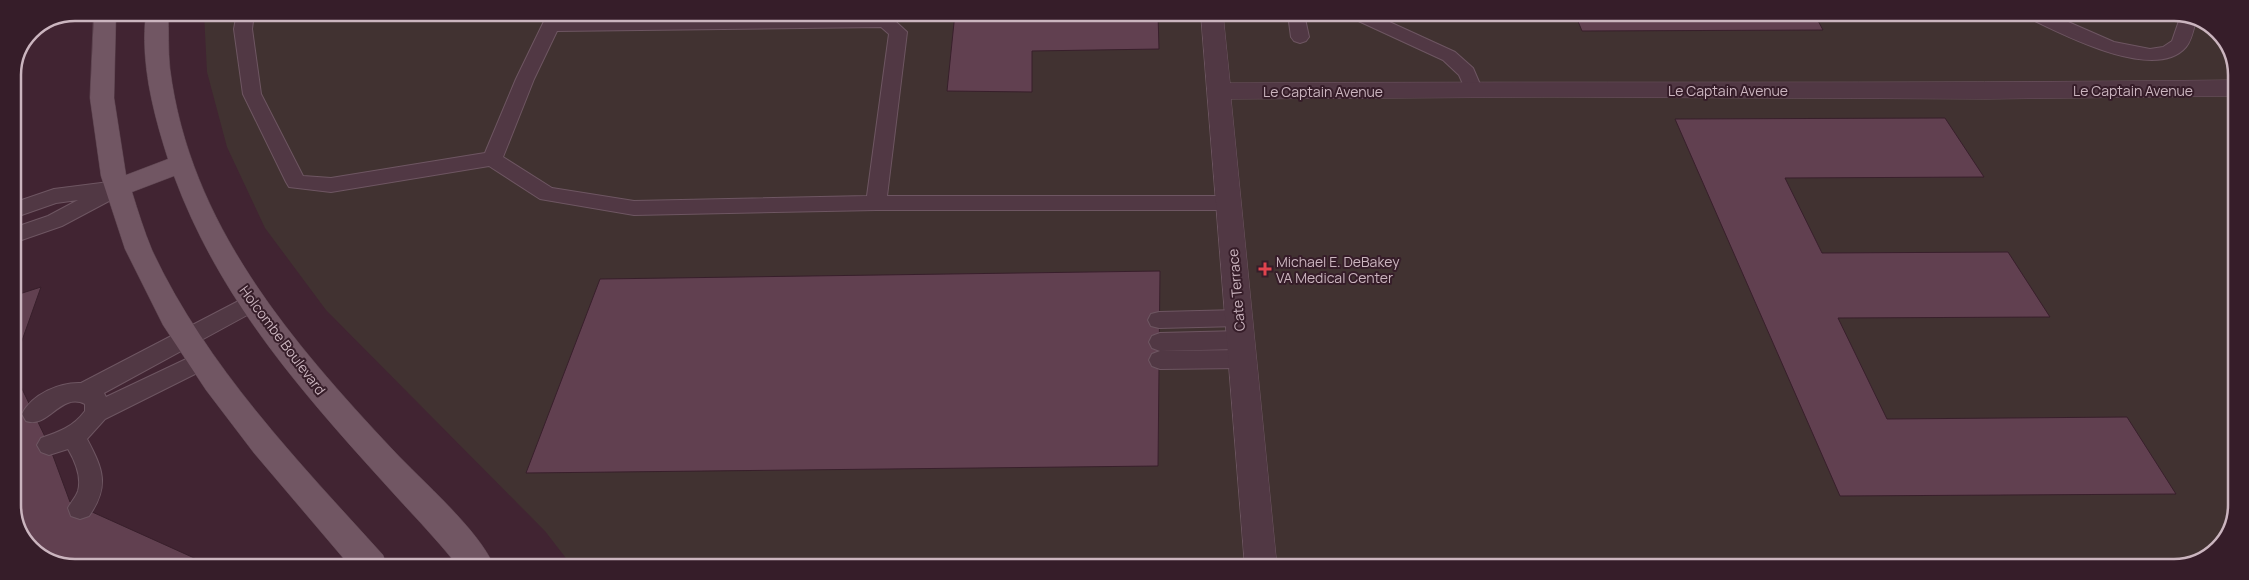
<svg xmlns="http://www.w3.org/2000/svg" width="2249" height="580" viewBox="0 0 2249 580" font-family="Manrope,sans-serif">
<style>
.medical{fill:#413231}
.building{fill:#614050;stroke:#381f2b}
.lines{fill:none;stroke-linecap:round;stroke-linejoin:round}
.lane-casing{stroke:#6e5662;stroke-width:2}
.street-casing{stroke:#6e5662;stroke-width:1}
.primary-casing{stroke:#5a424d;stroke-width:1}
.lane{fill:#513844;fill-rule:evenodd}
.street{fill:#513844;fill-rule:evenodd}
.primary{fill:#715663;fill-rule:evenodd}
.health-dot{fill:#e0444e;stroke:#361d29;stroke-width:2}
.labels{text-anchor:middle;dominant-baseline:central;stroke-width:4;stroke-linejoin:round;paint-order:stroke}
.street-label{font-size:14px;fill:#cbb5bf;stroke:#361d29}
.poi-label{font-size:14px;fill:#cbb5bf;stroke:#361d29;text-anchor:start}
.rim{fill:none;stroke:#cbb5bf;stroke-width:2.5}
</style>
<rect width="100%" height="100%" fill="#412432"/>
<!-- medical -->
<path class="medical" d="M204 13 2190 15 2221 34 2236 71 2234 521 2212 554 2174 567 572 566 545 531 326 310 265 228 227 147 207 72Z"/>
<!-- building -->
<g class="building">
<path d="M955 13 1158 14 1159 49 1032 51V92L947 91Z"/>
<path d="M1575 14H1893L1894 17H1816L1823 30 1582 31Z"/>
<path d="M1945 118 1984 177 1785 178 1822 253 2008 252 2050 317 1838 318 1887 419 2127 417 2176 494 1840 496 1675 119Z"/>
<path d="M1160 271 1158 466 526 473 600 279Z"/>
<path d="M41 287 13 366V296Z"/>
<path d="M13 370 49 445 70 502 212 566 59 565 28 546 13 509Z"/>
</g>
<g class="lines">
<!-- lane casing -->
<g class="lane-casing">
<g id="lane">
<path d="M237 13H254L252 29 261 94 303 176 331 178 485 153 516 79 548 13H566L562 20 878 17V13H896L894 20 907 32 887 196H1228L1235 198 1238 203 1235 208 1228 210H876L634 215 540 199 489 166 331 192 289 187 286 182 243 94 234 29ZM881 27 889 34 867 196 634 201 552 188 503 157 534 79 557 31Z"/>
<path d="M1288 14H1304L1309 37 1306 41 1300 43 1294 41 1291 37Z"/>
<path d="M1349 14H1372L1455 52 1473 68 1482 89 1479 93 1473 95 1467 93 1459 75 1443 60 1352 18Z"/>
<path d="M2027 14H2050L2114 42 2150 49 2163 47 2172 41 2181 15H2190L2196 19C2194 28 2192 40 2186 47 2155 83 2062 34 2029 18Z"/>
<path d="M117 181 124 183 127 188 124 193 62 226 13 243V228L48 216 78 200 56 203 13 218V203L54 189Z"/>
<path d="M252 294 260 296 263 302 260 308 104 393 106 397 201 352 209 355 212 361 209 367 105 419 87 439C103 469 110 486 89 516L80 519 71 516 68 508C71 502 76 497 78 491 82 477 75 461 68 449L49 455 41 452 37 445 41 438C59 432 73 427 85 411V404C60 392 49 429 26 421L22 414C32 394 60 382 81 383Z"/>
<path d="M1239 310 1247 312 1250 318 1247 324 1239 326 1159 328 1151 326 1148 320 1151 314 1159 312Z"/>
<path d="M1241 331 1249 334 1252 340 1249 346 1241 349 1160 351 1152 348 1149 342 1152 336 1160 333Z"/>
<path d="M1243 350 1251 353 1254 359 1251 365 1243 368 1160 369 1152 366 1149 360 1152 354 1160 351Z"/>
</g>
</g>
<!-- street casing -->
<g class="street-casing">
<path id="street" d="M1201 14H1223L1230 83C1565 81 1901 84 2236 80V96L1986 99 1553 97 1231 99 1277 567H1245Z"/>
</g>
<!-- primary casing -->
<g class="primary-casing">
<path id="primary" d="M94 13H116L114 98 126 175 168 159C153 112 140 62 146 13H168C169 31 168 50 170 69 190 224 290 340 393 450 422 481 478 529 494 566H458C435 537 409 511 385 484 299 389 219 298 174 176L132 192C138 211 144 231 152 250 206 366 298 461 383 555L387 566H350L254 453 206 390 163 325 125 249 101 176 90 98Z"/>
</g>
<!-- lane -->
<use href="#lane" class="lane"/>
<!-- street -->
<use href="#street" class="street"/>
<!-- primary -->
<use href="#primary" class="primary"/>
</g>
<!-- markers -->
<path class="health-dot" d="M1262.5 261.5h5v5h5v5h-5v5h-5v-5h-5v-5h5z"/>
<g class="labels">
<!-- street labels -->
<g class="street-label">
<text x="1728" y="90">Le Captain Avenue</text>
<text x="2133" y="90">Le Captain Avenue</text>
<text x="1323" y="91">Le Captain Avenue</text>
<text transform="translate(1236 290) rotate(-95)">Cate Terrace</text>
<text transform="translate(283 340) rotate(53)">Holcombe Boulevard</text>
</g>
<!-- poi labels -->
<g class="poi-label">
<text x="1276" y="261">Michael E. DeBakey<tspan x="1276" dy="16">VA Medical Center</tspan></text>
</g>
</g>
<!-- crop -->
<path d="M0 0H2249V580H0ZM75 21H2174A54 54 0 0 1 2228 75V505A54 54 0 0 1 2174 559H75A54 54 0 0 1 21 505V75A54 54 0 0 1 75 21Z" fill="#361d29" fill-rule="evenodd"/>
<path class="rim" d="M75 21H2174A54 54 0 0 1 2228 75V505A54 54 0 0 1 2174 559H75A54 54 0 0 1 21 505V75A54 54 0 0 1 75 21Z"/>
</svg>
